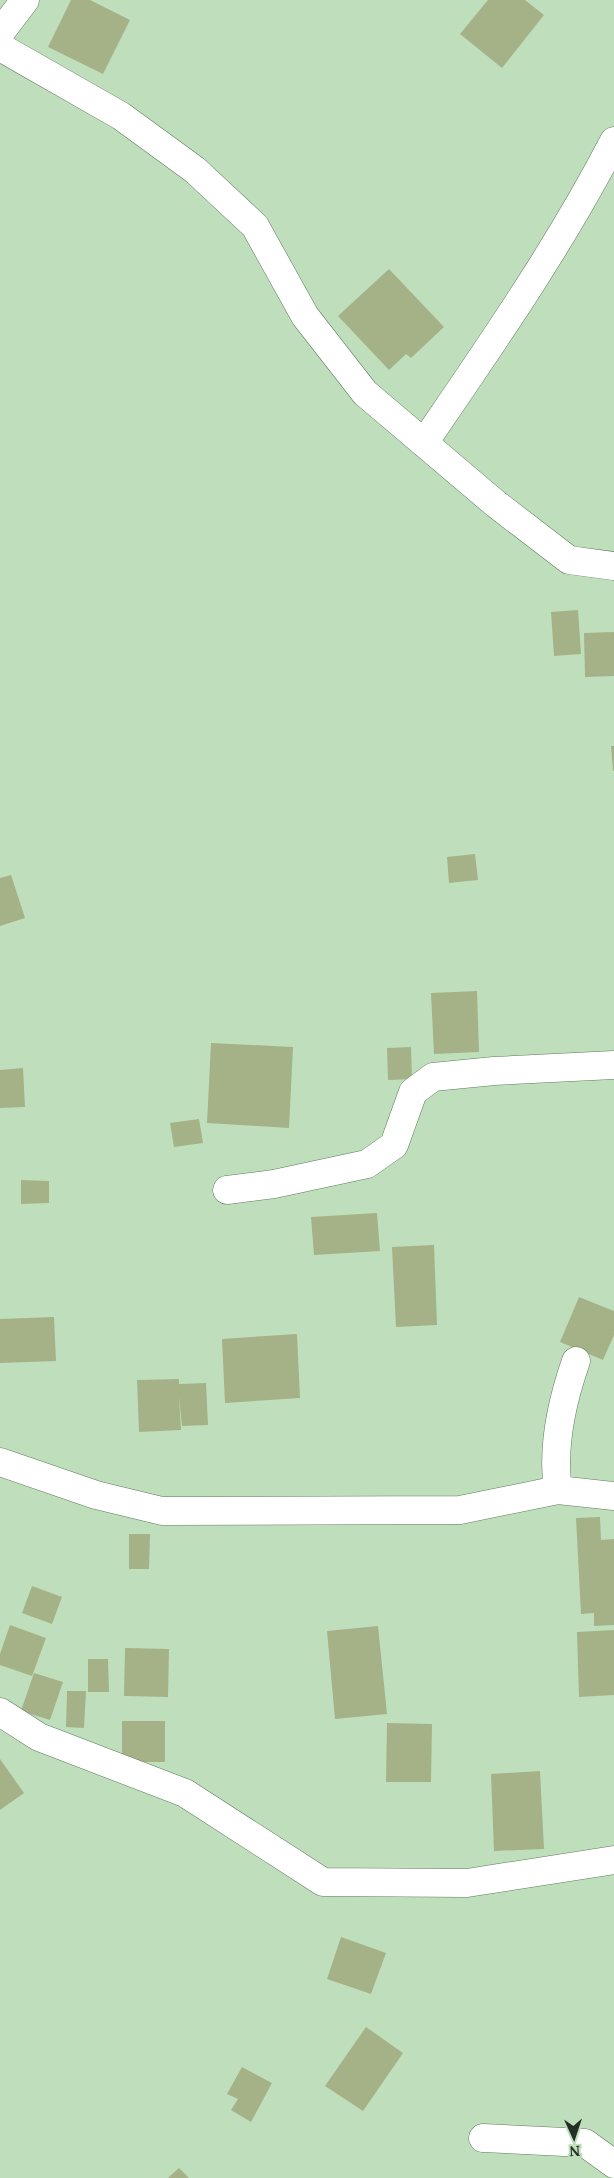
<svg xmlns="http://www.w3.org/2000/svg" width="614" height="2178" viewBox="0 0 614 2178" font-family="'Noto Serif',serif">
<style>
.building{fill:#a5b288}
.lines{fill:none;stroke-linecap:round;stroke-linejoin:round}
.minor-casing{stroke:#5e7b5b;stroke-width:29}
.minor{stroke:#fff;stroke-width:28}
</style>
<rect width="100%" height="100%" fill="#bfdfbc"/>
<!-- building -->
<g class="building">
<path d="M71 0H90L130 20 103 74 48 47Z"/>
<path d="M488 0H525L544 15 502 68 460 34Z"/>
<path d="M389 269 444 327 411 358 406 354 389 370 338 316Z"/>
<path d="M578 610 581 654 554 656 551 612Z"/>
<path d="M614 632V676L585 677 584 633Z"/>
<path d="M611 746H614V771H613Z"/>
<path d="M475 854 478 880 449 883 447 857Z"/>
<path d="M11 875 25 918 0 926V878Z"/>
<path d="M477 991 479 1052 434 1054 431 993Z"/>
<path d="M211 1043 293 1047 289 1128 207 1123Z"/>
<path d="M411 1047 412 1079 388 1080 387 1048Z"/>
<path d="M23 1068 25 1107 0 1108V1070Z"/>
<path d="M199 1119 203 1143 174 1147 170 1123Z"/>
<path d="M21 1180 49 1181V1203L21 1204Z"/>
<path d="M377 1213 380 1251 314 1255 311 1217Z"/>
<path d="M434 1245 437 1325 396 1327 392 1247Z"/>
<path d="M579 1297 614 1311V1335L603 1360 560 1342Z"/>
<path d="M54 1317 56 1361 0 1363V1319Z"/>
<path d="M297 1334 300 1398 225 1403 222 1339Z"/>
<path d="M179 1379V1384L206 1383 208 1425 182 1426 179 1395 181 1430 139 1432 137 1380Z"/>
<path d="M600 1517 601 1540 614 1539V1625L594 1626V1613L581 1614 576 1518Z"/>
<path d="M129 1534H150L149 1569H129Z"/>
<path d="M32 1586 62 1597 52 1624 22 1613Z"/>
<path d="M10 1625 46 1638 32 1676 0 1665V1654Z"/>
<path d="M378 1626 387 1714 335 1719 327 1631Z"/>
<path d="M614 1630V1695L579 1697 577 1632Z"/>
<path d="M125 1648 169 1649 168 1697 124 1696Z"/>
<path d="M88 1659H108L109 1692H88Z"/>
<path d="M34 1673 63 1682 50 1720 21 1711Z"/>
<path d="M67 1691H86L84 1728 66 1727Z"/>
<rect x="122" y="1721" width="43" height="41"/>
<path d="M387 1723 432 1724 431 1782H386Z"/>
<path d="M0 1759 24 1793 0 1810Z"/>
<path d="M540 1771 544 1849 494 1851 491 1774Z"/>
<path d="M341 1937 386 1953 371 1994 327 1979Z"/>
<path d="M366 2027 403 2053 363 2111 325 2086Z"/>
<path d="M242 2067 272 2083 251 2122 231 2110 238 2099 227 2094Z"/>
<path d="M179 2168 189 2178H168Z"/>
</g>
<g class="lines">
<!-- minor casing -->
<g class="minor-casing">
<g id="minor">
<path d="M0 33 25 0"/>
<path d="M0 47 121 116 195 170 255 226 305 316 365 393 496 504 569 560 614 566"/>
<path d="M424 443C492 343 558 249 614 141"/>
<path d="M227 1190 274 1184 367 1164 394 1145 413 1092 433 1077 494 1071 614 1065"/>
<path d="M576 1361C562 1401 552 1449 558 1490L614 1496"/>
<path d="M0 1462 96 1495 162 1511 460 1510 558 1490"/>
<path d="M0 1712 39 1737 185 1793 323 1882 467 1883 614 1860"/>
<path d="M483 2138 585 2143 614 2164"/>
</g>
</g>
<!-- minor -->
<use href="#minor" class="minor"/>
</g>
<!-- north arrow -->
<g transform="translate(574 2138) rotate(177)" stroke="#bfdfbc" stroke-width="4" paint-order="stroke">
<path d="M0-4L9 19L0 12L-9 19Z" fill="#232f22"/>
<text y="-8" font-size="14" font-weight="bold" text-anchor="middle" fill="#232f22">N</text>
</g>
</svg>
